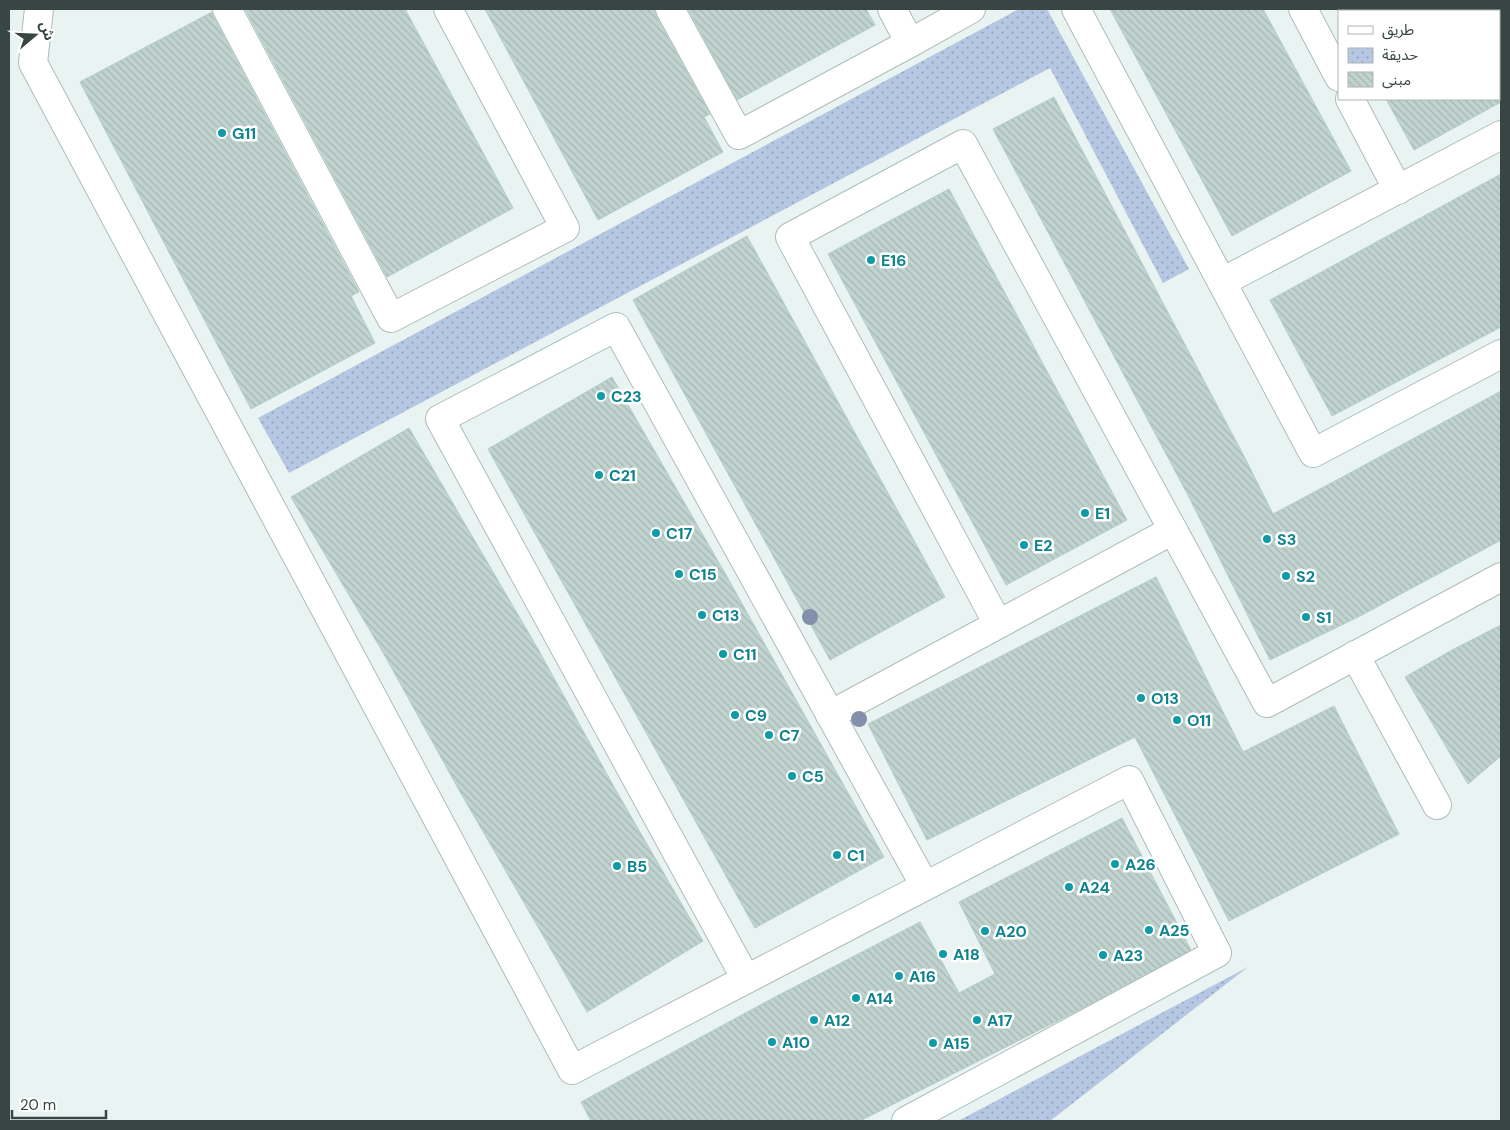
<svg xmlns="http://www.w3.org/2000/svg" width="1510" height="1130" viewBox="0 0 1510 1130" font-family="'DM Sans','Noto Sans Arabic',sans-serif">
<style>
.park{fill:url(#park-dots)}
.building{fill:url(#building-back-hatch);stroke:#b3cec8}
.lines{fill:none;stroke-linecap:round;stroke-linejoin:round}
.minor-casing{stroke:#adbebb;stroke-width:30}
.minor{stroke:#fff;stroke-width:28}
.tree{fill:#848fac}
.culture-dot{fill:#0f9aa8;stroke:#fff;stroke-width:2}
.labels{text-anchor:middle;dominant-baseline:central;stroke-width:5;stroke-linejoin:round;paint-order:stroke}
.culture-label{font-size:16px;font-weight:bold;fill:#0d838f;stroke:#fff;text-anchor:start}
</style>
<defs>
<pattern id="park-dots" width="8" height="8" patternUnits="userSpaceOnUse" patternTransform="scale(1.25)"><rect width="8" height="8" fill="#b6c7e3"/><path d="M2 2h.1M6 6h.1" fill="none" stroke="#95a3ba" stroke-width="1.8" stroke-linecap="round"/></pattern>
<pattern id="building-back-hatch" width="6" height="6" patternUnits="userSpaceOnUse" patternTransform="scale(1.25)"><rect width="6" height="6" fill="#c0d3cf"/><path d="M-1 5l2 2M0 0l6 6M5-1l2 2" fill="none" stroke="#a6b6b3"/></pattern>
</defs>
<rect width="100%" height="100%" fill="#e9f3f2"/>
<!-- park -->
<g class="park">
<path d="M1019 9H1047L1189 269 1163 283 1050 68 289 473 258 418Z"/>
<path d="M1248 967 1050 1121H958Z"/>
</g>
<!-- building -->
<g class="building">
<path d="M245 9H405L513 208 387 277Z"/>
<path d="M485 9H654L656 16 710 114 704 117 723 152 598 220Z"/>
<path d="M688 9H866L875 25 737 100Z"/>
<path d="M1110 9H1263L1351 171 1232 236Z"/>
<path d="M212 12 213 16 359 292 351 296 375 343 251 409 80 82Z"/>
<path d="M1054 97 1246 460 1273 514 1348 474 1501 391V540L1362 615 1270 660 1190 499 993 129Z"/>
<path d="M1386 99H1501V102L1414 150Z"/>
<path d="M1501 174V327L1332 416 1270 300Z"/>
<path d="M949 189 1127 520 1006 585 828 254Z"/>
<path d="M747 236 945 597 830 660 633 300Z"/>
<path d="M612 377 726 575 884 857 755 928 488 449Z"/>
<path d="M409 428 538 649 614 787 703 941 587 1012 459 790 385 656 291 497Z"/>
<path d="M1156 577 1243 752 1334 706 1399 834 1229 921 1135 737 927 840 868 724Z"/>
<path d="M1501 625V756L1468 784 1405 677 1452 650Z"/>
<path d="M1122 818 1191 950 1077 1011 860 1121H591L581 1102 775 997 920 922 959 993 995 974 959 902Z"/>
</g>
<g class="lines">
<!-- minor casing -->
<g class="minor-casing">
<g id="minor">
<path d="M39 9 33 63 572 1070 1129 780 1217 953 906 1121"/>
<path d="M227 9 391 318 565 228 448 9"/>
<path d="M670 9 739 135 910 43 971 9"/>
<path d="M892 9 910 43"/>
<path d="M1076 9 1313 453 1501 354"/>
<path d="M1303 9 1339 77"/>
<path d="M1350 99 1398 190"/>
<path d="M1222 282 1501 135"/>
<path d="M998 624 790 237 963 144 1267 703 1501 577"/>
<path d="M1355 655 1437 805"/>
<path d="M830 715 1173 530"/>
<path d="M746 979 440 419 616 327 925 886"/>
</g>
</g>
<!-- minor -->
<use href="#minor" class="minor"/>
</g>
<!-- trees -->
<g class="tree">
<circle cx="810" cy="617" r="8"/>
<circle cx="859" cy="719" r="8"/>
</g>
<!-- markers -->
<g class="culture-dot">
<circle cx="222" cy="133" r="5"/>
<circle cx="871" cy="260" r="5"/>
<circle cx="601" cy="396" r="5"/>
<circle cx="599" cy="475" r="5"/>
<circle cx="1085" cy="513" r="5"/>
<circle cx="656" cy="533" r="5"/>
<circle cx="1267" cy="539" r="5"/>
<circle cx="1024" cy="545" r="5"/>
<circle cx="679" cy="574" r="5"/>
<circle cx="1286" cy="576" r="5"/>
<circle cx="702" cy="615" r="5"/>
<circle cx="1306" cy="617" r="5"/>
<circle cx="723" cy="654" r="5"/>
<circle cx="1141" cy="698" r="5"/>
<circle cx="735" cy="715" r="5"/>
<circle cx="1177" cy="720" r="5"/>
<circle cx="769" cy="735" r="5"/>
<circle cx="792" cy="776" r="5"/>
<circle cx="837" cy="855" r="5"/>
<circle cx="1115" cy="864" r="5"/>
<circle cx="617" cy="866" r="5"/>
<circle cx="1069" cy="887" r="5"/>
<circle cx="1149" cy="930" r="5"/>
<circle cx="985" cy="931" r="5"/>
<circle cx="943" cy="954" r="5"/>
<circle cx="1103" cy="955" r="5"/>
<circle cx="899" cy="976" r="5"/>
<circle cx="856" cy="998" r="5"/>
<circle cx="814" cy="1020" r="5"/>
<circle cx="977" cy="1020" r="5"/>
<circle cx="772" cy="1042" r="5"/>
<circle cx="933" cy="1043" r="5"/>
</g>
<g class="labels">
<!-- culture labels -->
<g class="culture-label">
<text x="232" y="133">G11</text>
<text x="881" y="260">E16</text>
<text x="611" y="396">C23</text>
<text x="609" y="475">C21</text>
<text x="1095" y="513">E1</text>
<text x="666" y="533">C17</text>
<text x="1277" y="539">S3</text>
<text x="1034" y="545">E2</text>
<text x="689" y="574">C15</text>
<text x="1296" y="576">S2</text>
<text x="712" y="615">C13</text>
<text x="1316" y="617">S1</text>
<text x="733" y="654">C11</text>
<text x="1151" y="698">O13</text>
<text x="745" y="715">C9</text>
<text x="1187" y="720">O11</text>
<text x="779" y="735">C7</text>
<text x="802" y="776">C5</text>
<text x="847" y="855">C1</text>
<text x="1125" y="864">A26</text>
<text x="627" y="866">B5</text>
<text x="1079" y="887">A24</text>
<text x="1159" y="930">A25</text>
<text x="995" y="931">A20</text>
<text x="953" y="954">A18</text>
<text x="1113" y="955">A23</text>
<text x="909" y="976">A16</text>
<text x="866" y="998">A14</text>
<text x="824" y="1020">A12</text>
<text x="987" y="1020">A17</text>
<text x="782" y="1042">A10</text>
<text x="943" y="1043">A15</text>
</g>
</g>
<!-- border -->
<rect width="1510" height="1130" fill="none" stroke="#384643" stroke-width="20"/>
<!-- legend -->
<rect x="1338" y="10" width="162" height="90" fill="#ffffff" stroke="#afb5b4"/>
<rect x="1348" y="26" width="25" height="8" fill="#ffffff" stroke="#afb5b4"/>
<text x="1382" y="35" font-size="15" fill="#384643">طريق</text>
<rect x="1348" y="48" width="25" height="15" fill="url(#park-dots)" stroke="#afb5b4"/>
<text x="1382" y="60" font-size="15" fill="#384643">حديقة</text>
<rect x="1348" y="72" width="25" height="15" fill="url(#building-back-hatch)" stroke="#afb5b4"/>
<text x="1382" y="85" font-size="15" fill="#384643">مبنى</text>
<!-- north arrow -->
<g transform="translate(35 35) rotate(71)" stroke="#ffffff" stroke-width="4" paint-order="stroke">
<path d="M0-4L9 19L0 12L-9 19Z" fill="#384643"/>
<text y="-8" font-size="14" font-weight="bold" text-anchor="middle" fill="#384643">ش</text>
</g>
<!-- scale -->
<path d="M12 1110v8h94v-8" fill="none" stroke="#384643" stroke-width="2.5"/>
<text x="20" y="1110" font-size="15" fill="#384643" stroke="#ffffff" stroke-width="4" paint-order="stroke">20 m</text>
</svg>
